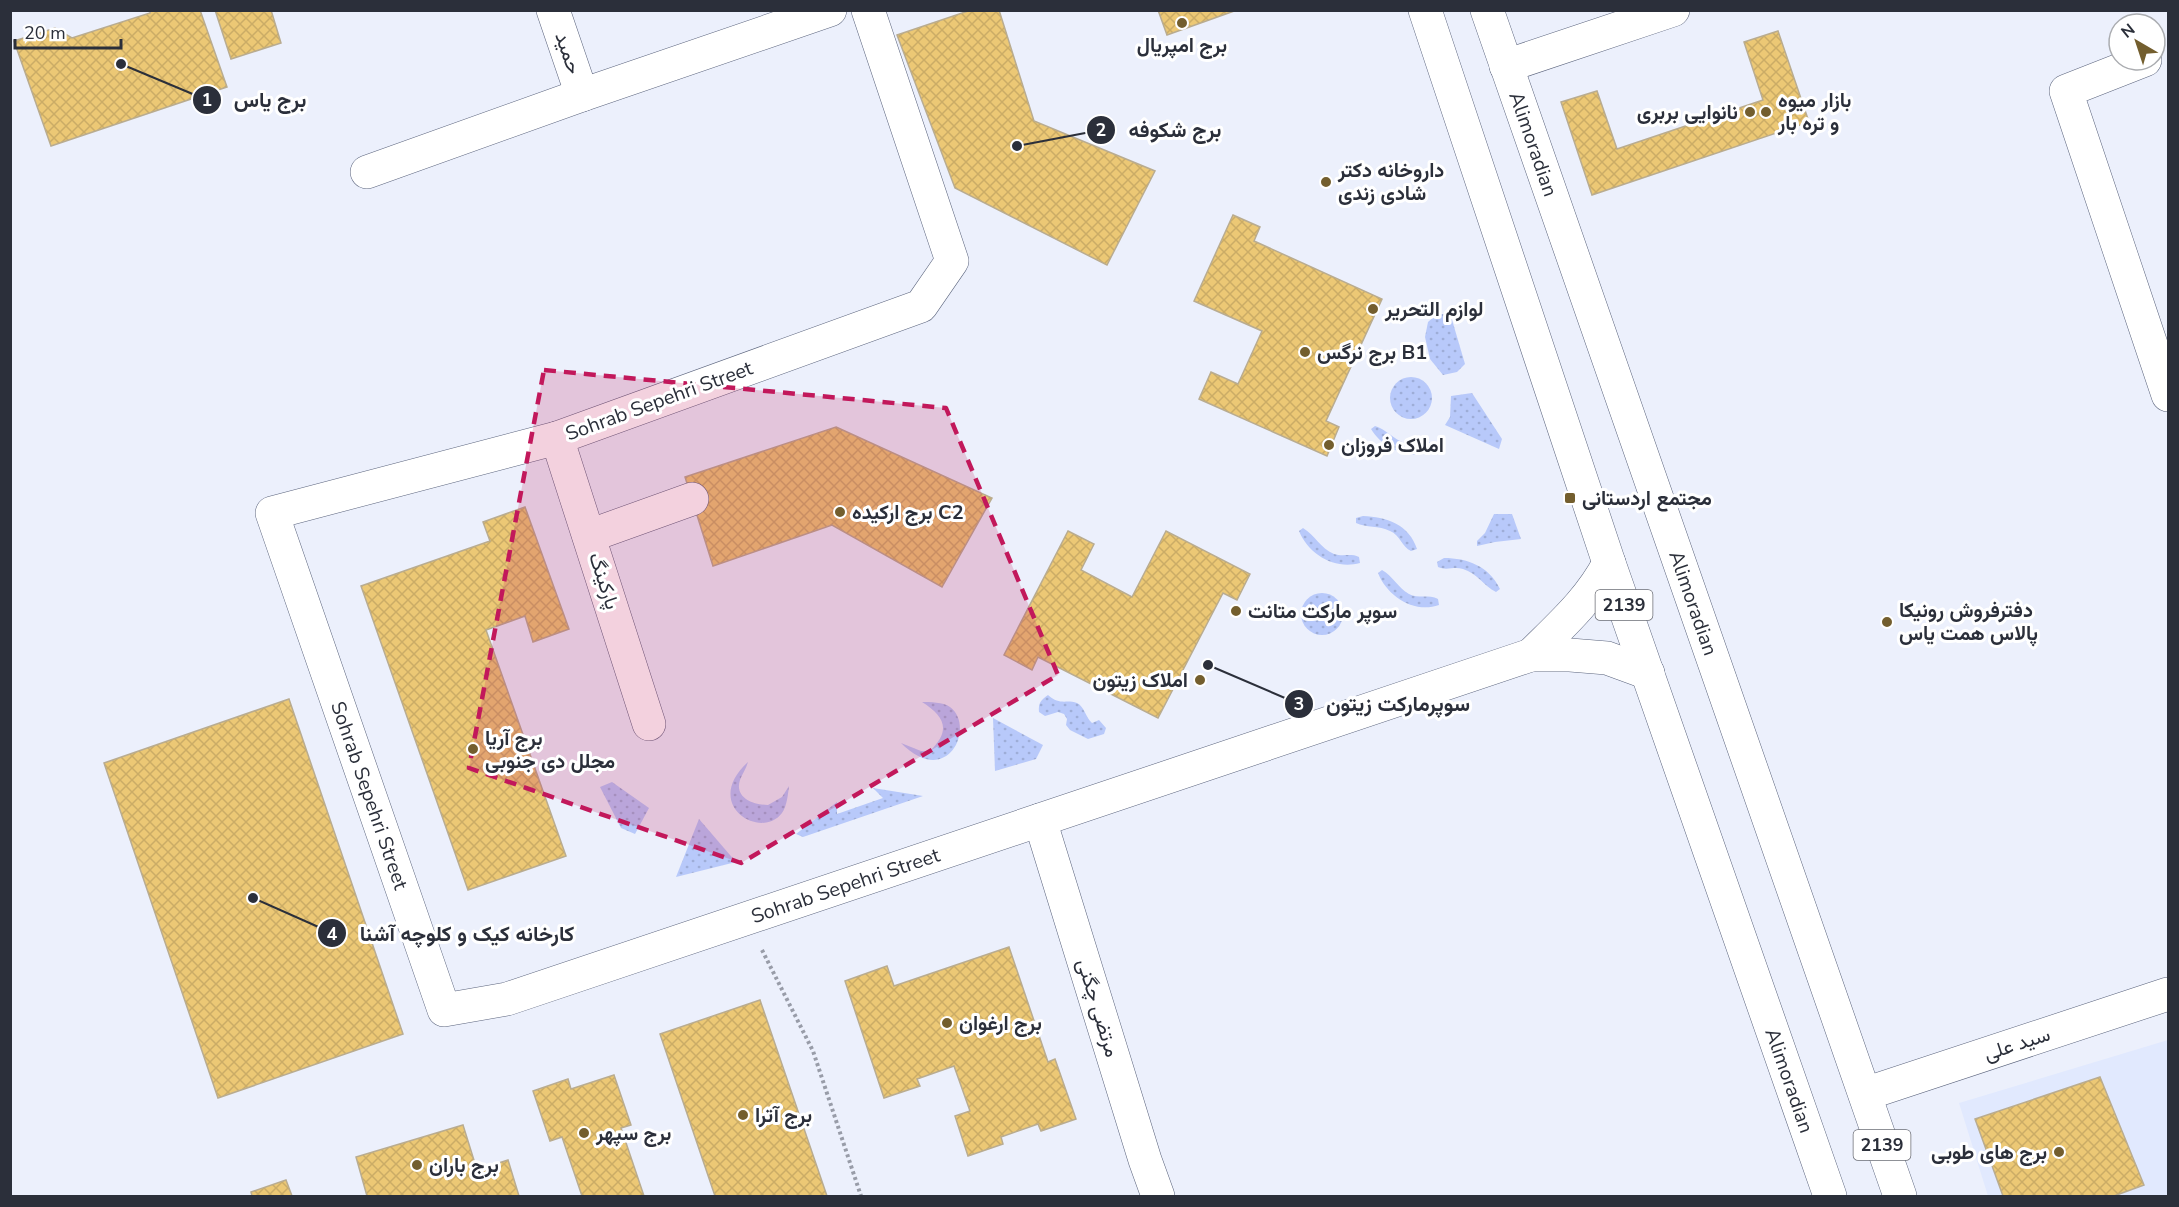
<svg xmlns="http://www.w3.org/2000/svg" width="2179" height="1207" viewBox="0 0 2179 1207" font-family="'Nunito Sans',Vazirmatn,sans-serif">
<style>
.built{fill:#e1e9fe}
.grass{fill:url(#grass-dots)}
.building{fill:url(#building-cross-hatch);stroke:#b9ac90;stroke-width:1.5}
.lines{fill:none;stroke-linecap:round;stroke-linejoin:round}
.minor-casing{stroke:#5b647d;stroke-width:34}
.major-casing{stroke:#5b647d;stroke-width:34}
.path{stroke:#989ca8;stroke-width:4;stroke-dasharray:3 3;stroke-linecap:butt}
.minor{stroke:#fff;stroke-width:33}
.major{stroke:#fff;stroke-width:33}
.marked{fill:#c2185b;fill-opacity:0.2;stroke:#c2185b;stroke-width:4.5;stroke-dasharray:12 8;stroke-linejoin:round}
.poi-dot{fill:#735e2e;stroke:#fff;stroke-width:2}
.labels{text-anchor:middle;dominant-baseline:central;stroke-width:6;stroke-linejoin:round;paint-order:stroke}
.shield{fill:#fff;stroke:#6b6d75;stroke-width:1.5}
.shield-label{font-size:18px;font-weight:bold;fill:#2b2f3a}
.poi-label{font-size:20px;font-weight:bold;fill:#2b2f3a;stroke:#fff;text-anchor:start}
.street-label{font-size:20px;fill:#2b2f3a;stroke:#fff}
.leader{fill:none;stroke:#2b2f3a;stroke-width:2}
.callout-dot{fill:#2b2f3a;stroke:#fff;stroke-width:2}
.mark-label{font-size:18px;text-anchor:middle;font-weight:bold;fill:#fff}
.callout-label{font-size:21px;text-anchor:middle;font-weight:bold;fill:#2b2f3a;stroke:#fff;stroke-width:6;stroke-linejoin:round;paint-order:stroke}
</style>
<defs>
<pattern id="grass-dots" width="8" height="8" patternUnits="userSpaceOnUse" patternTransform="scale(1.5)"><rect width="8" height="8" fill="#b8c9fa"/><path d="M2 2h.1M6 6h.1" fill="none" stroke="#9eadd7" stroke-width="1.8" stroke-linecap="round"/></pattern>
<pattern id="building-cross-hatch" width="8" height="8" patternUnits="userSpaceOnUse" patternTransform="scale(1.5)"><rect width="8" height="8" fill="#ecc875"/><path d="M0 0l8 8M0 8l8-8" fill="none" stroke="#cbac66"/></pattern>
</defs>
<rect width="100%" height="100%" fill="#ecf0fc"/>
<!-- built -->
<path class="built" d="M2168 1040V1196H1988L1959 1103Z"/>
<!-- grass -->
<g class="grass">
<path d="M1450 313 1465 364 1457 372 1443 375 1430 359 1425 337 1428 322 1436 315Z"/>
<circle cx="1411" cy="398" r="21"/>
<path d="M1472 393 1502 439 1499 449 1445 425 1450 417 1451 396Z"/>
<path d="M1375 426C1386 429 1394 440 1405 443 1416 447 1425 440 1435 443L1437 449C1415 462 1384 451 1371 429Z"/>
<path d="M1494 514H1512L1521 539 1495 542 1477 546V541L1485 533Z"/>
<path d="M1363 516C1386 517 1409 524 1417 549L1411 551C1402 547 1400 535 1390 531 1379 525 1366 528 1356 523V518Z"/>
<path d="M1303 528C1315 535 1320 548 1334 554 1343 557 1351 553 1359 557L1360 563C1335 570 1309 555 1299 531Z"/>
<path d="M1444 558C1467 558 1489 566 1500 589L1496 592C1484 586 1477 573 1463 569 1454 566 1447 571 1438 567L1437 562Z"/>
<path d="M1382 570C1393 576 1398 588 1409 594 1418 599 1429 594 1438 599L1439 605C1414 614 1387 596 1378 573Z"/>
<circle cx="1322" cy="614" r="21"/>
<path d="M1048 695C1060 706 1066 699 1077 703 1084 706 1086 718 1092 723L1099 720 1106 728 1104 734 1088 739 1070 730 1066 725 1067 719 1064 714 1058 712 1045 716 1039 712C1038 703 1041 700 1048 695Z"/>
<path d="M922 702C930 702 943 702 950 707 976 726 948 790 901 743L921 751H930C952 730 944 716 922 702Z"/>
<path d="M993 718 1043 745 1036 759 995 771Z"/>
<path d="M748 762C746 769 742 774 740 780 734 798 754 805 768 805L782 797 789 786C788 794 787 806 782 813 761 841 701 805 748 762Z"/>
<path d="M612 782 649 808 635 834 621 828 600 787Z"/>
<path d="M873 788 923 796 803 837 796 834 837 802V814L883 798Z"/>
<path d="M699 819 736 862 676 877Z"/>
</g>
<!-- building -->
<g class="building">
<path d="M150 10H200L227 87 51 146 14 41 55 28 72 38 150 13Z"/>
<path d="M215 10H271L281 43 231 59Z"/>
<path d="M971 10H999L1034 121 1155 171 1107 265 955 188 897 35Z"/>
<path d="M1158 10H1237L1167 35Z"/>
<path d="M1778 31 1809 122 1592 195 1561 102 1597 91 1617 149 1763 100 1744 42Z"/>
<path d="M1233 215 1260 227 1254 241 1382 299 1326 421 1339 427 1327 456 1199 399 1211 372 1238 384 1262 331 1194 301Z"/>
<path d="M836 427 992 498 942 587 832 525 713 566 685 477Z"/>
<path d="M525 507 569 629 533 642 525 616 486 630 566 856 468 890 361 586 490 541 483 522Z"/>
<path d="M1068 531 1094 544 1081 570 1132 597 1166 531 1250 574 1237 600 1223 593 1158 718 1038 657 1032 670 1004 655Z"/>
<path d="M289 699 403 1034 218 1098 104 763Z"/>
<path d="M1009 947 1048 1062 1055 1059 1076 1119 1041 1131 1038 1124 1001 1137 1003 1144 968 1156 955 1116 970 1111 954 1066 917 1079 920 1086 884 1098 845 981 887 966 894 986Z"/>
<path d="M760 1000 827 1196H715L660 1034Z"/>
<path d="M614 1075 631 1125 621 1128 644 1196H582L562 1137 550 1141 533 1091 568 1079 571 1089Z"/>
<path d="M2100 1077 2144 1185 2114 1196H2003L1975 1119Z"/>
<path d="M463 1125 477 1170 508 1160 519 1196H367L356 1157Z"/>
<path d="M286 1180 292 1196H252L251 1192Z"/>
</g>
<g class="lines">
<!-- minor casing -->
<g class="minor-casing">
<g id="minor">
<path d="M553 10 582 95"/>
<path id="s1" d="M868 10 952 261 921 306 557 438 272 513 444 1010 507 999 1531 655H1570L1607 658 1648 673"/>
<path d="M2145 60 2066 91 2168 395"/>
<path d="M1506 66 1673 10"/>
<path d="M367 172 582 95 830 10"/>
<path d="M557 438 649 724"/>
<path d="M589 536 692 499"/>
<path d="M1531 655C1560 626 1590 600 1609 563"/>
<path d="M1040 820 1145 1160 1158 1196"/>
<path d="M1865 1094 2168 994"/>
</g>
</g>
<!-- major casing -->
<g class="major-casing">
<g id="major">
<path id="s2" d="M1425 10 1609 563 1830 1196"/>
<path id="s3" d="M1487 10 1900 1196"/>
</g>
</g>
<!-- path -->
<path class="path" d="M762 950 813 1051 861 1196"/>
<!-- minor -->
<use href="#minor" class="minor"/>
<!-- major -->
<use href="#major" class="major"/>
</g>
<!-- marked area -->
<path class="marked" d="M544 370 946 408 1058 675 741 863 469 768Z"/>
<!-- markers -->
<g class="poi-dot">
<circle cx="1182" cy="23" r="6"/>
<circle cx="1750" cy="112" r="6"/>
<circle cx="1766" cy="112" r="6"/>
<circle cx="1326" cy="182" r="6"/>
<circle cx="1373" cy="309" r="6"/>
<circle cx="1305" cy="352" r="6"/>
<circle cx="1329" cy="445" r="6"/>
<rect x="1564" y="492" width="12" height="12" rx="3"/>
<circle cx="840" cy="512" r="6"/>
<circle cx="1236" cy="611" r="6"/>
<circle cx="1887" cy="622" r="6"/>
<circle cx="1200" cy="680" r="6"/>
<circle cx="473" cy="749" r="6"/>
<circle cx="947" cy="1023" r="6"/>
<circle cx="743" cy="1115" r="6"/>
<circle cx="584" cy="1133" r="6"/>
<circle cx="2059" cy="1152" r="6"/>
<circle cx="417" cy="1165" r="6"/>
</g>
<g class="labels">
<!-- shield labels -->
<g class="shield">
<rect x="1595.5" y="590" width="57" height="30" rx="4.5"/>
<rect x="1853.5" y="1130" width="57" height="30" rx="4.5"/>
</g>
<g class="shield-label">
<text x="1624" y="605">2139</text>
<text x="1882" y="1145">2139</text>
</g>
<!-- poi labels -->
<g class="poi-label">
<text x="1182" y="45" text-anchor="middle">برج امپریال</text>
<text x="1778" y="100">بازار میوه<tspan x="1778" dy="23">و تره بار</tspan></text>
<text x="1738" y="112" text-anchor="end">نانوایی بربری</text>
<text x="1338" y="170">داروخانه دکتر<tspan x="1338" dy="23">شادی زندی</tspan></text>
<text x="1385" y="309">لوازم التحریر</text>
<text x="1317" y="352">برج نرگس B1</text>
<text x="1341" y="445">املاک فروزان</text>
<text x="1582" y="498">مجتمع اردستانی</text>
<text x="852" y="512">برج ارکیده C2</text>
<text x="1899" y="610">دفترفروش رونیکا<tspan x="1899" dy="23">پالاس همت یاس</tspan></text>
<text x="1248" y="611">سوپر مارکت متانت</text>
<text x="1188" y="680" text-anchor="end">املاک زیتون</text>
<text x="485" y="738">برج آریا<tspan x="485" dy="23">مجلل دی جنوبی</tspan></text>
<text x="959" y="1023">برج ارغوان</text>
<text x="755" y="1115">برج آترا</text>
<text x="596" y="1133">برج سپهر</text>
<text x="2047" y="1152" text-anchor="end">برج های طوبی</text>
<text x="429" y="1165">برج باران</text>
</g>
<!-- street labels -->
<g class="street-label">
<text transform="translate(568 53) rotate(71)">حمید</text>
<text stroke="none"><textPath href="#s3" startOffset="142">Alimoradian</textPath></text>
<text transform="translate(659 401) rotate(-20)">Sohrab Sepehri Street</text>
<text transform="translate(604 581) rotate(72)">پارکینگ</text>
<text stroke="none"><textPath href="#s3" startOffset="628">Alimoradian</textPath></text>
<text stroke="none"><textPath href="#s1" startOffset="1300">Sohrab Sepehri Street</textPath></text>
<text stroke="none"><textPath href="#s1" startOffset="1948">Sohrab Sepehri Street</textPath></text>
<text transform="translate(1098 1008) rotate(73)">مرتضی چگنی</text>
<text transform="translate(2017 1044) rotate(-18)">سید علی</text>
<text stroke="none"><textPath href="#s2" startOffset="1131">Alimoradian</textPath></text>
</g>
</g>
<!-- callouts -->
<path class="leader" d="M121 64L207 100M1017 146L1101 130M1208 665L1299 704M253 898L332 933"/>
<g class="callout-dot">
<circle cx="121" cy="64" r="6"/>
<circle cx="1017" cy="146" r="6"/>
<circle cx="1208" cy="665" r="6"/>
<circle cx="253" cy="898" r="6"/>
<circle cx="207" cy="100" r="15"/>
<circle cx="1101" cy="130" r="15"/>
<circle cx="1299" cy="704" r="15"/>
<circle cx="332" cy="933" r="15"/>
</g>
<g class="mark-label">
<text x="207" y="106">1</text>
<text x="1101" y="136">2</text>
<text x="1299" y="710">3</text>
<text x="332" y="940">4</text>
</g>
<g class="callout-label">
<text x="270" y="107">برج یاس</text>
<text x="1175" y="137">برج شکوفه</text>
<text x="1398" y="711">سوپرمارکت زیتون</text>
<text x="467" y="941">کارخانه کیک و کلوچه آشنا</text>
</g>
<!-- border -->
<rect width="2179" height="1207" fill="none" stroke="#2b2f3a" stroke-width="24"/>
<!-- north arrow -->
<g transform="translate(2137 42) rotate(321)"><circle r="28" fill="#ffffff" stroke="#aaacb0" stroke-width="1.5"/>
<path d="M0-4.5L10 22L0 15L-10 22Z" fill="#735e2e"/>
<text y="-9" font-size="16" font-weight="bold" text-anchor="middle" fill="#2b2f3a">N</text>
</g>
<!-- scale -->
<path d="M15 39v9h106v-9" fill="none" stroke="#2b2f3a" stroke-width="3"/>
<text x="24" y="39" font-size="18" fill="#2b2f3a" stroke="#ffffff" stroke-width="4.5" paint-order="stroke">20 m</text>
</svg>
